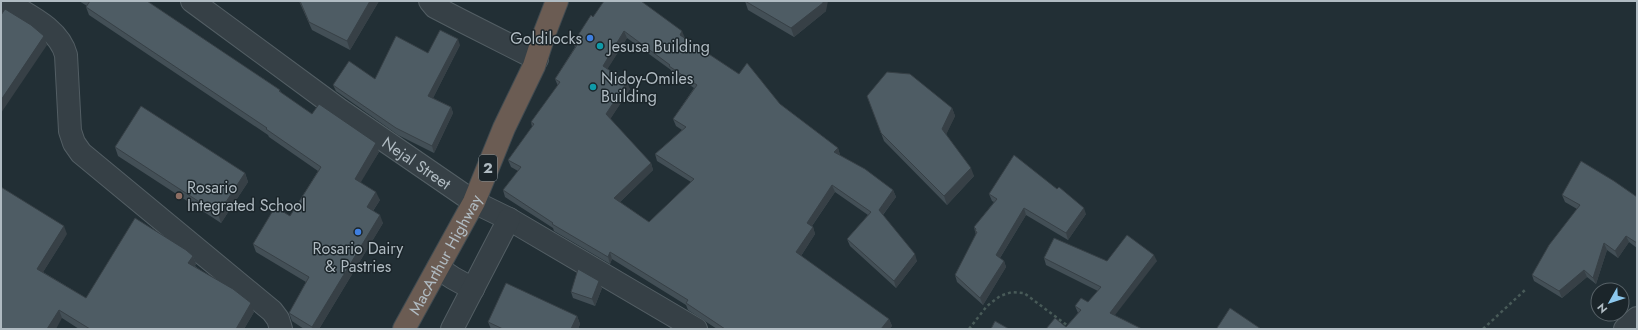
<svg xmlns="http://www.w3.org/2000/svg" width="1638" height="330" viewBox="0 0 1638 330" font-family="Jost,sans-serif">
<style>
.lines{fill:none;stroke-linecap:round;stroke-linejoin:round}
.minor-casing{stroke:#535e64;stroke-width:24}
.highway-casing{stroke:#404b51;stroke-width:24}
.path{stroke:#485a58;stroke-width:2.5;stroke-dasharray:3 3;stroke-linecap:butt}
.minor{stroke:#364046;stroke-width:22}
.highway{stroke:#6b5c53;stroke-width:22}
.wall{fill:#434f56;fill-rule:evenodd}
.shaded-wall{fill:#374046}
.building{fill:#4e5c64;stroke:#374046;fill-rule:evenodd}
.shop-dot{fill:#3f7fe0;stroke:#1b252a;stroke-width:1.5}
.culture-dot{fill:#0f9aa8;stroke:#1b252a;stroke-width:1.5}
.education-dot{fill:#8d6e63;stroke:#1b252a;stroke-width:1.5}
.labels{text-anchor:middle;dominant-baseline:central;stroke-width:3;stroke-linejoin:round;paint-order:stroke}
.shield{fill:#1b252a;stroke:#838e94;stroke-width:1}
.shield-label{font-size:15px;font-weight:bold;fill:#b0bbc2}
.poi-label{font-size:16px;fill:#b0bbc2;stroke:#1b252a;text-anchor:start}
.street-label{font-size:16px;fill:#b0bbc2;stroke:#1b252a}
</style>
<rect width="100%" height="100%" fill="#222f35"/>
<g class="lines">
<!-- minor casing -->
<g class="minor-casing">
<g id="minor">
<path d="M5 1C27 15 59 28 66 55L70 131 74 143 81 153 272 311 278 319 281 329"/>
<path id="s1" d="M192 1 340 110 474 202 509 219 696 329"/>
<path d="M430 1 435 7 462 21 537 59"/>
<path d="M438 268 453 278 473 289"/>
<path d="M452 329 509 219"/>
<path d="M1625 329 1637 318"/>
</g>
</g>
<!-- highway casing -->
<g class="highway-casing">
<g id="highway">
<path id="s2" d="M404 329 474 202 504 128 534 66 545 32 557 1"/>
</g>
</g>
<!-- path -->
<g class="path">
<path d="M969 329 987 306 1000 296 1012 292 1024 293 1072 329"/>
<path d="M1483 329 1525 290"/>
</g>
<!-- minor -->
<use href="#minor" class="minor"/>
<!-- highway -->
<use href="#highway" class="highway"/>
</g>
<!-- wall -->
<g class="wall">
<path d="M79 1H147L280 90 281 93 312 114 379 152 360 182 380 200 373 211 383 223 319 329H304L292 321 289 313 306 282 256 252 253 244 290 216 318 171 269 137 268 135 89 15 86 7 87 6Z"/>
<path d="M299 1H379L350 50 312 30Z"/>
<path d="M745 1 826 11 794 37 748 10Z"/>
<path d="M593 17 685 38 780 104 838 148 840 155 893 190 896 197 883 215 917 261 896 288 850 246 847 239 868 215 835 192 812 226 813 227 815 234 801 256 889 319 892 326 889 329H717L688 310 686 305 612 259 610 264 554 231 553 228 505 197 503 190 518 171 511 167 508 160 532 127 531 122 558 86 555 79 575 47 573 43ZM627 38 671 70 672 73 694 88 673 119 676 126 682 130 655 154 657 161 691 182 649 222 620 202 653 170 651 163 610 119 630 89 607 69Z"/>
<path d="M460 45 433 98 451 107 453 113 434 153 398 135 336 91 333 85 375 79 428 53Z"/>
<path d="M867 96 952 108 955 116 946 134 974 176 947 205 884 141Z"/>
<path d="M115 147 245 173 248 182 221 223 118 156Z"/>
<path d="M989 194 1086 214 1068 240 1026 215 1000 258 1004 261 1006 267 983 305 957 282 955 275 976 235 974 227 994 202 992 201Z"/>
<path d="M1562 195 1637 197V248L1629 242 1618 258 1607 250 1596 284 1587 277 1562 298 1534 281 1532 275 1577 209 1565 202Z"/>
<path d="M67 234 43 272 86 298 193 256 196 264 195 266 254 312 244 329H79L62 318 1 329Z"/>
<path d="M1044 258 1107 261H1157L1066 327 1078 313 1075 306 1088 302 1098 291 1046 265Z"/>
<path d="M602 288 595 306 573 298 571 292Z"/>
<path d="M577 316 580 324 578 329H491L488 322Z"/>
</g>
<!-- shaded-wall -->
<g class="shaded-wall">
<path d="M370 1H379L350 50 347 41Z"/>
<path d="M823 1H828L826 11 794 37 791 28Z"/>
<path d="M624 31 627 38 605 73 603 66Z"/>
<path d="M682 31 685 38 680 35Z"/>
<path d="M44 36 47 45 1 113V100Z"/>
<path d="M458 39 460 45 431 102 428 96Z"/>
<path d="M627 82 630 89 609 121 606 114Z"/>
<path d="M451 107 453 113 434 153 432 146Z"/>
<path d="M952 108 955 116 945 137 942 129Z"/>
<path d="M376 143 379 152 358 187 355 179Z"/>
<path d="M838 148 840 155 837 159 834 152Z"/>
<path d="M651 163 653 170 617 205 614 198Z"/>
<path d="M971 168 974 176 947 205 944 196Z"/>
<path d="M245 173 248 182 221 223 218 214Z"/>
<path d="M832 185 835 192 809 230 807 223Z"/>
<path d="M893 190 896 197 881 217 879 210Z"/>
<path d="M376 192 380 200 370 215 367 207Z"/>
<path d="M1024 208 1026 215 998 261 996 255Z"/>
<path d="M1084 208 1086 214 1068 240 1066 233Z"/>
<path d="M380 215 383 223 319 329H312V327Z"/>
<path d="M64 226 67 234 40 277 37 269Z"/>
<path d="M813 227 815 234 799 259 796 252Z"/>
<path d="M1626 236 1629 242 1618 258 1615 251Z"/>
<path d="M1604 243 1607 250 1596 284 1593 278Z"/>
<path d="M610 252 612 259 610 264 608 257Z"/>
<path d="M915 254 917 261 896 288 894 281Z"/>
<path d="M1154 255 1157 261 1112 319 1110 313Z"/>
<path d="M193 256 196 264 191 271 188 263Z"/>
<path d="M1004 261 1006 267 983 305 980 298Z"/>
<path d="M1584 270 1587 277 1562 298 1559 291Z"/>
<path d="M599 281 602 288 595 306 592 299Z"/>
<path d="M251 303 254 312 244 329H236Z"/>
<path d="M59 310 62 318 56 329H47Z"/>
<path d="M577 316 580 324 578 329H571Z"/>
<path d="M889 319 892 326 889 329H881Z"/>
</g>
<!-- building -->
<g class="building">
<path d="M90 1H147L280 90 279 91 312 114 319 104 376 143 355 179 376 192 367 207 380 215 312 327 289 313 309 277 253 244 275 207 290 216 321 167 266 129 267 128 86 7Z"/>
<path d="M300 1H370L347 41 309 22Z"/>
<path d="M604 1H641L682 31 680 35 739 74 747 63 780 104 838 148 834 152 865 169 893 190 879 210 915 254 894 281 847 239 871 212 832 185 807 223 813 227 796 252 889 319 881 329H725L686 303 688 300 610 252 608 257 552 224 553 223 503 190 521 167 508 160 534 124 531 122 560 82 555 79 577 45 573 43 591 15 593 17ZM624 31 670 65 669 66 697 85 673 119 686 127 655 154 694 179 649 222 614 198 651 163 606 114 627 82 603 66Z"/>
<path d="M745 1H823V3L791 28Z"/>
<path d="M5 9 31 25 44 36 1 100V15Z"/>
<path d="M440 30 458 39 428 96 451 107 432 146 396 128 333 85 349 61 375 79 396 36 428 53Z"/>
<path d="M887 72 910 74 952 108 942 129 971 168 944 196 881 133 867 96Z"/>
<path d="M141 106 245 173 218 214 115 147Z"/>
<path d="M1014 155 1057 189 1059 187 1084 208 1066 233 1024 208 996 255 1004 261 980 298 955 275 977 232 975 231 976 229 974 227 997 199 989 194Z"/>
<path d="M1581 161 1614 181 1637 197V243L1626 236 1615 251 1604 243 1593 278 1584 270 1559 291 1532 275 1549 245 1580 205 1562 195Z"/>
<path d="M1 187 64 226 37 269 86 298 135 218 186 250 193 256 188 263 233 289 251 303 236 329H90L59 310 47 329H1Z"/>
<path d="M1127 235 1154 255 1110 313 1142 329H1046L1055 318 1066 327 1081 310 1075 306 1081 298 1088 302 1101 287 1044 258 1054 238 1107 261Z"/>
<path d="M578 269 599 281 592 299 571 292Z"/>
<path d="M506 283 577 316 571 329H503L488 322Z"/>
<path d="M1230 308 1261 329H1218L1217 328Z"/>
<path d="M995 321 1009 329H991Z"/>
</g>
<!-- markers -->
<g class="shop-dot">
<circle cx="590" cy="38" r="4"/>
<circle cx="358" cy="232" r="4"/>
</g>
<g class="culture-dot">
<circle cx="600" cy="46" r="4"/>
<circle cx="593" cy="87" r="4"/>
</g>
<circle class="education-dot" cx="179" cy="196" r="4"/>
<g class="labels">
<!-- shield labels -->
<rect class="shield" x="479" y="155" width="18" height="26" rx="3"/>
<g class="shield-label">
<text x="488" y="168">2</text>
</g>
<!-- poi labels -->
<g class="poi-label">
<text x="582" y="38" text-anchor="end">Goldilocks</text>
<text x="608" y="46">Jesusa Building</text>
<text x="601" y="78">Nidoy-Omiles<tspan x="601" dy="18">Building</tspan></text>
<text x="187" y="187">Rosario<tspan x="187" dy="18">Integrated School</tspan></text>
<text x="358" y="248" text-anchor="middle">Rosario Dairy<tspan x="358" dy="18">&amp; Pastries</tspan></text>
</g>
<!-- street labels -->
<g class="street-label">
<text stroke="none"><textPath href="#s1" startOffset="277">Nejal Street</textPath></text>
<text stroke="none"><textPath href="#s2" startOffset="85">MacArthur Highway</textPath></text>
</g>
</g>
<!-- border -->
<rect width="1638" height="330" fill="none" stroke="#b0bbc2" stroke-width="4"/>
<!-- north arrow -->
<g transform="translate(1610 302) rotate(231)"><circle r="19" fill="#1b252a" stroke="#576167"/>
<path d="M0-3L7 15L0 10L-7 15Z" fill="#8cc7ec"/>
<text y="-6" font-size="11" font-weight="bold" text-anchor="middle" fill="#b0bbc2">N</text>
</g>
</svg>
